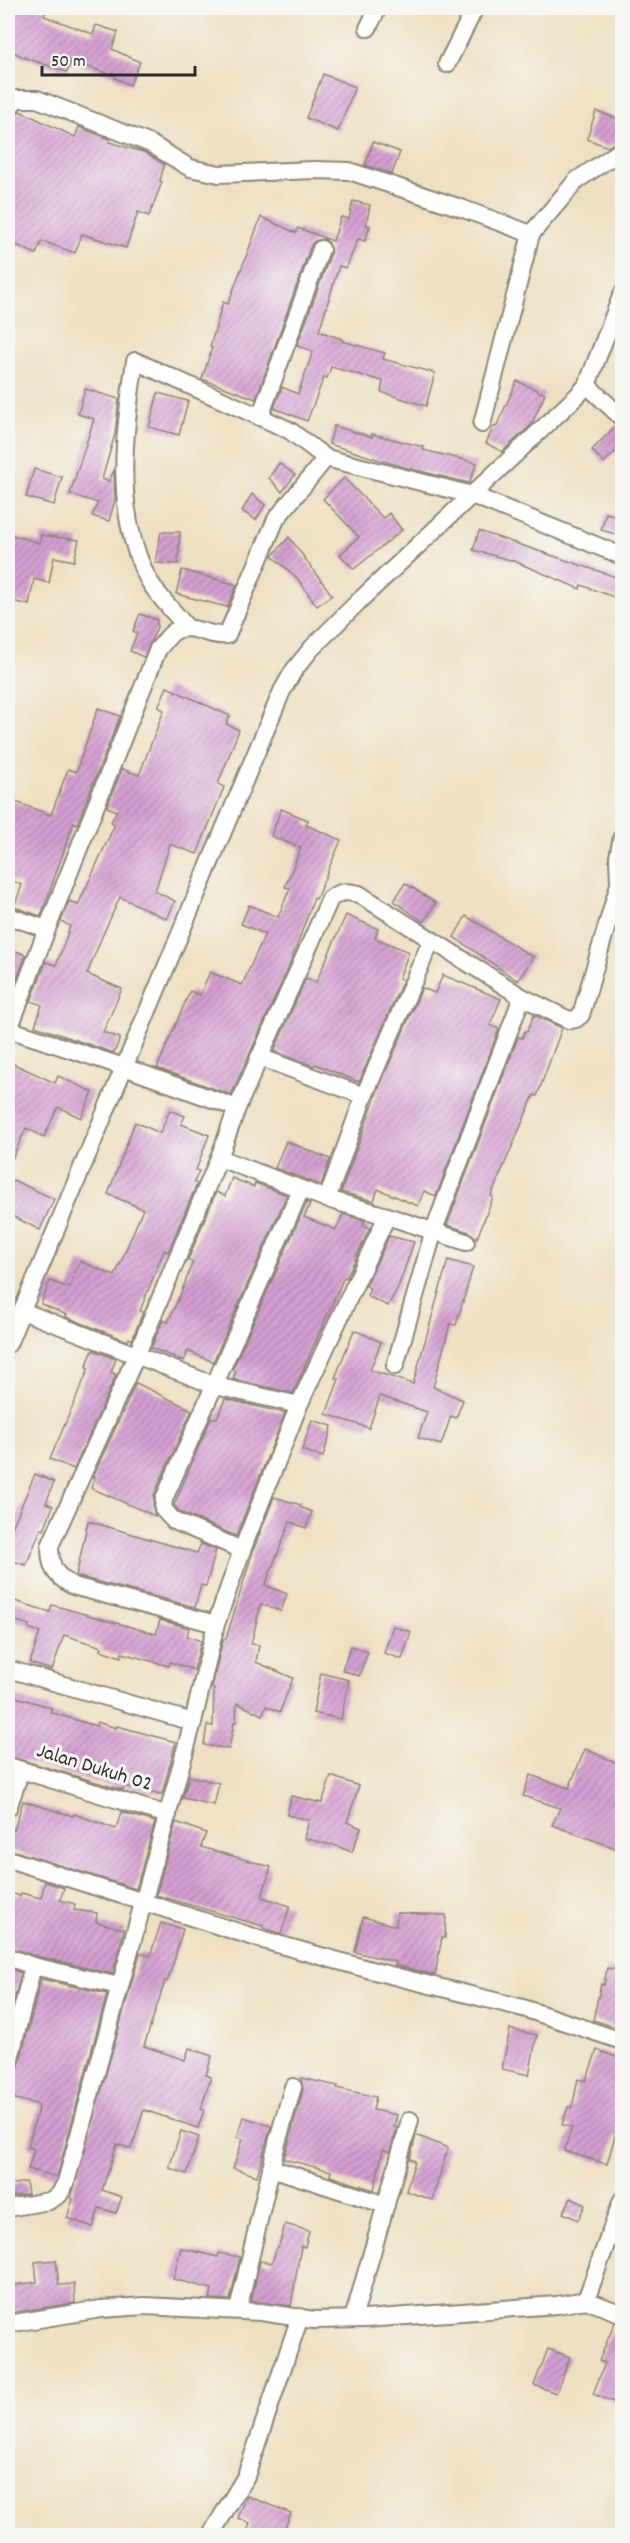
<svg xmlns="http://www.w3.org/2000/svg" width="630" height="2543" viewBox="0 0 630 2543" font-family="Dekko,sans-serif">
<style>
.building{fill:url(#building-hatch)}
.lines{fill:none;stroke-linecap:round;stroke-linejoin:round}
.street-casing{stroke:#8c8676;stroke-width:20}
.street{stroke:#fff;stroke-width:16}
.labels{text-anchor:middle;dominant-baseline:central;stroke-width:6;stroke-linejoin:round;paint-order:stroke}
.street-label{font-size:21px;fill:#2b2b2b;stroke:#f6f6f2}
</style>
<defs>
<pattern id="building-hatch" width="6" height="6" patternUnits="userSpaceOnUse" patternTransform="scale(1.5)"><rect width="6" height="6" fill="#d59fd2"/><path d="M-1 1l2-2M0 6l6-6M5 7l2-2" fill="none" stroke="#ad82ab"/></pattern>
</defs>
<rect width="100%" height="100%" fill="#f6f6f2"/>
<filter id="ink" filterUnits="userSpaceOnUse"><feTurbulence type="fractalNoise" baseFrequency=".0167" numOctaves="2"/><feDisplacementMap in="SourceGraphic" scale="12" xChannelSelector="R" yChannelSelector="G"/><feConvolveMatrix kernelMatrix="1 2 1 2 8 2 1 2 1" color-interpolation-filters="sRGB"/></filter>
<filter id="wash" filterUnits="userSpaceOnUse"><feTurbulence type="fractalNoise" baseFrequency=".008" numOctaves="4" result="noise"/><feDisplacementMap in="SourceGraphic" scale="24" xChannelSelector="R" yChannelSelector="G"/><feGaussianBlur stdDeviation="1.35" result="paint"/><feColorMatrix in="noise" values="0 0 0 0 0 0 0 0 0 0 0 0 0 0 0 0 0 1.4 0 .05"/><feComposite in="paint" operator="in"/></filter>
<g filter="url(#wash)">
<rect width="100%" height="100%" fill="#eee0c2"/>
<g id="blocks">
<!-- building -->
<g class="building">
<path d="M8 8H47L44 16 93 34 96 25 118 32 112 49 140 62 130 85 115 78V76L71 61 67 72 23 57 8 49Z"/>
<path d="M323 74 355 87 338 131 306 118Z"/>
<path d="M20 111 75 137 79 127 110 139 109 142 146 153 164 165 160 181 162 182 149 216 138 212 126 248 82 234 75 253 42 241 36 254 8 241V127L12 118Z"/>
<path d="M596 111 622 120 618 141 608 147 587 139Z"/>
<path d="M373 142 400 152 392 174 365 165Z"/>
<path d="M353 201 370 205 366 225 370 226 365 241 358 239 346 268 339 266 319 331 342 339V341L385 353 383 359 435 373 426 406 381 392 383 381 331 367 327 378 324 377 307 421 274 408 282 387 298 394 313 351 297 346 331 253 329 243 324 239 315 241 311 245 256 399 202 379 212 348 210 347 223 302 228 304 261 217 296 233 298 228 333 241 341 217 349 219Z"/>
<path d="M517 381 545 394 531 425 502 452 486 443 494 426 496 427Z"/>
<path d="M85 389 119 399 115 434 102 479 109 481 114 470 115 500 109 521 92 516 98 503 70 494 94 419 78 414Z"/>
<path d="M158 393 188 401 179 435 149 427Z"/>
<path d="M334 426 372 437V434L424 447 423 450 477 463 469 483 403 467 329 444Z"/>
<path d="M615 426 622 428V445L604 463 592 450Z"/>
<path d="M279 463 295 475 282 492 269 478Z"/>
<path d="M34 469 62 477 54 505 26 497Z"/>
<path d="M344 478 383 518 389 513 402 530 354 569 340 555 359 537 323 499Z"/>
<path d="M252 494 265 505 256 520 242 511Z"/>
<path d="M606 513 622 517V536L601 530Z"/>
<path d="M479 531 622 579V600L581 585 580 589 514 561 473 550Z"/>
<path d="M161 532H180L178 564 155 563Z"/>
<path d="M8 534 40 543 41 535 79 540 74 561 54 557 49 583 34 579 29 605 8 600Z"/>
<path d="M289 537 332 595 317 606 297 578 272 556Z"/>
<path d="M182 570 237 585 227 607 176 594Z"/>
<path d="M140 614 157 620V627L144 657 130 651 137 633 133 631Z"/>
<path d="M167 687 230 716 226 724 239 730 218 784 224 787 197 854 170 844 155 891 175 901 167 919 120 897 101 939 87 974 122 989 103 1032 120 1038 114 1053 35 1026 42 1005 31 1001 46 962 56 965 64 944 70 926 61 921 69 901 78 905 115 824 111 822 117 811 107 807 122 769 139 775 164 710 158 707Z"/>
<path d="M98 708 120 716 77 824 74 822 41 916 14 907 22 885 8 879V799L51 815 68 769 76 772Z"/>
<path d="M281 809 308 820 306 825 341 840 316 899 314 898 288 969 231 1095 157 1068 190 991 200 995 210 972 242 985 265 934 241 924 249 905 278 917 290 888 285 887 301 848 271 836Z"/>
<path d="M405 883 436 903 424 922 394 901Z"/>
<path d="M346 915 378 929 375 938 409 952 399 978 403 980 359 1082 315 1064 314 1066 274 1051 306 978 316 982Z"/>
<path d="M466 916 533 957 518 981 454 937Z"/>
<path d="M8 948 26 955 11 994 8 992Z"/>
<path d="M443 975 501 999 490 1025 499 1029 436 1196 424 1191 418 1206 378 1189 374 1201 341 1192 378 1090 422 988 435 993Z"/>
<path d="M534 1015 562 1028 537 1096 534 1095 491 1196 493 1197 477 1238 469 1232 447 1225 518 1037 522 1038 525 1031 527 1032Z"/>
<path d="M14 1064 55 1083 58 1076 93 1092 81 1118 58 1107 44 1137 26 1128 8 1168V1077Z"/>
<path d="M170 1110 185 1116 181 1124 209 1135 196 1170 199 1171 194 1182 197 1184 168 1252 164 1250 140 1311 143 1312 132 1340 129 1338 128 1341 66 1317 67 1315 41 1304 50 1281 69 1288 80 1261 115 1276 143 1209 108 1194 135 1122 160 1133Z"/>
<path d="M286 1141 330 1159 321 1185 275 1168Z"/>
<path d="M232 1178 254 1187 255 1183 287 1195 213 1362 188 1351 184 1361 151 1348 163 1320 168 1322 181 1293 193 1262 188 1260 216 1192 225 1196Z"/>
<path d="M13 1180 54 1199 40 1230 8 1214V1192Z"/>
<path d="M307 1202 310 1204 304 1217 336 1230 343 1214 365 1221 363 1225 370 1228 346 1278 344 1277 293 1393 233 1379 236 1371 232 1370Z"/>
<path d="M389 1236 414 1242 399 1285 388 1306 367 1296 370 1288 366 1286Z"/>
<path d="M448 1260 473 1267 456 1325 450 1324 433 1387 463 1400 456 1418 451 1416 441 1445 418 1438 427 1412 380 1396 369 1428 326 1414 339 1379 335 1378 354 1330 381 1342 370 1370 413 1384Z"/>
<path d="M93 1350 116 1359 111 1372 116 1375 74 1469 50 1459 89 1368 86 1367Z"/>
<path d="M136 1383 192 1410 154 1495 153 1508 155 1516 91 1488 95 1477H93Z"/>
<path d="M225 1399 285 1413 236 1536 180 1512 174 1505 211 1418H217Z"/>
<path d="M312 1420 332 1426 323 1457 302 1450Z"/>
<path d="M35 1474 54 1482 46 1503 53 1506 44 1530 41 1529 26 1565 8 1560V1537Z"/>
<path d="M274 1497 301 1505 300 1507 312 1512 306 1528 290 1522 265 1585 287 1594 281 1611 261 1604 251 1644 259 1645 256 1662 293 1678 280 1712 266 1706 262 1715 237 1703 236 1722H234L229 1749 204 1745 207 1725 213 1726 214 1689 212 1688 221 1647 224 1639H226L253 1551Z"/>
<path d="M88 1521 197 1553 201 1544 216 1550 206 1586 201 1585 195 1607 76 1576Z"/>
<path d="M15 1601 50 1612 52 1605 156 1634 160 1620 189 1628 187 1636 201 1641 194 1670 170 1662 169 1666 122 1653 121 1657 101 1650 102 1647 64 1635 52 1670 30 1663 40 1632 28 1628 29 1625 10 1619Z"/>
<path d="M393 1626 411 1632 402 1659 384 1653Z"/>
<path d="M351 1646 368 1652 359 1676 342 1670Z"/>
<path d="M321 1673 349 1680 341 1719 313 1713Z"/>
<path d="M13 1696 52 1708 50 1712 96 1726 97 1722 116 1728 117 1726 176 1742 162 1794 124 1786 123 1790 8 1756V1716Z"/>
<path d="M585 1749 622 1765 618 1776 622 1778V1838L618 1849 552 1825 560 1808 523 1796 530 1775 569 1788Z"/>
<path d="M189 1776 219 1783 214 1805 183 1798Z"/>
<path d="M331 1776 359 1786 347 1822 361 1828 352 1852 331 1844 330 1845 304 1838 309 1820 287 1815 291 1796 322 1803Z"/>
<path d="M23 1801 73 1816 74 1814 116 1829 121 1812 155 1822 136 1889 8 1849V1828L14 1830Z"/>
<path d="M176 1822 206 1833 201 1847 271 1867 262 1897 290 1906 281 1934 263 1928V1926L156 1895Z"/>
<path d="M45 1882 64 1888 60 1900 75 1904 74 1910 97 1913 96 1922 124 1929 113 1974 36 1956 8 1947V1892L20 1896 21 1893 41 1898Z"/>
<path d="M397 1913 446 1915 445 1938 442 1937 435 1975 395 1965 396 1962 355 1952 363 1917 396 1926Z"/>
<path d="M161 1923 183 1929 173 1964 167 1982 165 1981 144 2046 185 2060 189 2048 212 2056 206 2075 211 2077 201 2109 204 2110 198 2128 144 2110 131 2149 117 2144 102 2190 122 2197 116 2213 99 2208 93 2227 67 2218 73 2199 71 2198 140 1953 150 1956Z"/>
<path d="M8 1968 21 1973 13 2005 8 2003Z"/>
<path d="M607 1968 622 1971V2029L593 2020 601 1984 604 1985Z"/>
<path d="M41 1979 107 1994 57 2177 28 2169 34 2149 28 2147 39 2105 8 2097 14 2074 18 2069Z"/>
<path d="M510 2029 537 2035 529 2075 502 2069Z"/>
<path d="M597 2050 622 2059V2128L620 2138 615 2136 607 2164 564 2151 572 2127 562 2125 568 2107 572 2108 578 2079 586 2081Z"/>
<path d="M301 2078 338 2086 337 2088 376 2097 373 2110 397 2115 394 2127 397 2128 390 2152 383 2150 374 2190 330 2176 331 2171 284 2159 303 2090Z"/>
<path d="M244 2117 271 2126 257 2176 233 2168 243 2139 237 2137Z"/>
<path d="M181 2131 199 2137 187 2174 169 2168Z"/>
<path d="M416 2135 448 2148 432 2200 406 2191 415 2161 410 2159Z"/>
<path d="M26 2182 28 2194 8 2197V2185Z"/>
<path d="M571 2198 585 2205 578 2220 563 2213Z"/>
<path d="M285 2224 309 2231 305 2247 301 2246 291 2306 251 2301 260 2261 272 2263 277 2246H279Z"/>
<path d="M181 2248 218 2257 219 2253 240 2257 230 2300 210 2299 212 2289 173 2279Z"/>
<path d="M56 2260 59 2285 74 2284 75 2303 9 2313 8 2286 37 2282 35 2262Z"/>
<path d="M615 2322 622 2324V2405L593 2394 605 2363 599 2361Z"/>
<path d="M548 2349 570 2357 556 2393 534 2385Z"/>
<path d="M247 2496 291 2513 282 2535H246L250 2523 238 2518Z"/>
</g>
</g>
</g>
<g filter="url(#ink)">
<use href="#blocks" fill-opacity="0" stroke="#8c8676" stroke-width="1.5"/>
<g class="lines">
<!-- street casing -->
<g class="street-casing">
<g id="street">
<path d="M368 28 378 8"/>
<path d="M447 64 475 8"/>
<path d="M8 108 17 99H37L151 144 190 168 219 174 314 170 349 171 461 208 531 234"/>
<path d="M587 385 622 418"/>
<path d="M260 417 321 249"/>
<path d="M482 424 531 234 577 180 622 150"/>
<path d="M187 628C174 611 154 593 145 573 114 507 124 431 135 361L289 430 326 458"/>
<path d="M622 837 618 857 619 884 622 888"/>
<path d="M8 916 47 929 8 1032"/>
<path d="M47 929 158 649C163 644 169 634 175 631 191 622 210 638 227 635L276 519 326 458 472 495 622 556"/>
<path d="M8 1029 124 1067 237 1108 330 899C340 891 347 891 359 894L522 997 569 1020 576 1019 581 1015 619 884"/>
<path d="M259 1057 364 1096"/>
<path d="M237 1108 219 1158 301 1189 164 1499 163 1509 174 1521 242 1550"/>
<path d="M301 1189 327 1199 387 1216"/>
<path d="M327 1199 364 1096 431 941"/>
<path d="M22 1311 216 1386 299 1405"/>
<path d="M8 1344 282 691 294 670 312 648 360 600 578 395 587 385 622 294"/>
<path d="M395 1366 434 1230 522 997"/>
<path d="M216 1624 73 1586C54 1575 50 1567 50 1546L137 1354 219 1158"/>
<path d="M8 1669 193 1722 66 2182 59 2195 49 2201 8 2208"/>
<path d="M193 1722 216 1624 242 1550 299 1405 387 1216 466 1242"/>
<path d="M8 1766 168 1815"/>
<path d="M8 1808 21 1770"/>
<path d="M8 1859 263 1940 378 1972 523 2008 622 2041"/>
<path d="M8 1957 33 1966 8 2066"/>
<path d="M33 1966 119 1986"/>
<path d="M271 2168 386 2205"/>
<path d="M586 2300 622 2314"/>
<path d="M238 2310 277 2143 293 2087"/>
<path d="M353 2319 410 2120"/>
<path d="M8 2324 101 2309 145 2306 261 2312 314 2320 365 2319 557 2305 586 2300 622 2200"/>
<path d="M210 2536 246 2476 300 2317"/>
</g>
</g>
<!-- street -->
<use href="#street" class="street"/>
</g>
</g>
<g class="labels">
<!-- street labels -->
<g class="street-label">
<text transform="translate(94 1769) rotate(17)">Jalan Dukuh 02</text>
</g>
</g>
<!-- margin -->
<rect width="630" height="2543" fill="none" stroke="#f6f6f2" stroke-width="30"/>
<!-- scale -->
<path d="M42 66v9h153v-9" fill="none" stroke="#2b2b2b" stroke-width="3"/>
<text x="51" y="66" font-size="18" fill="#2b2b2b" stroke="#f6f6f2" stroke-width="4.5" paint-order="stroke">50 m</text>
</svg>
